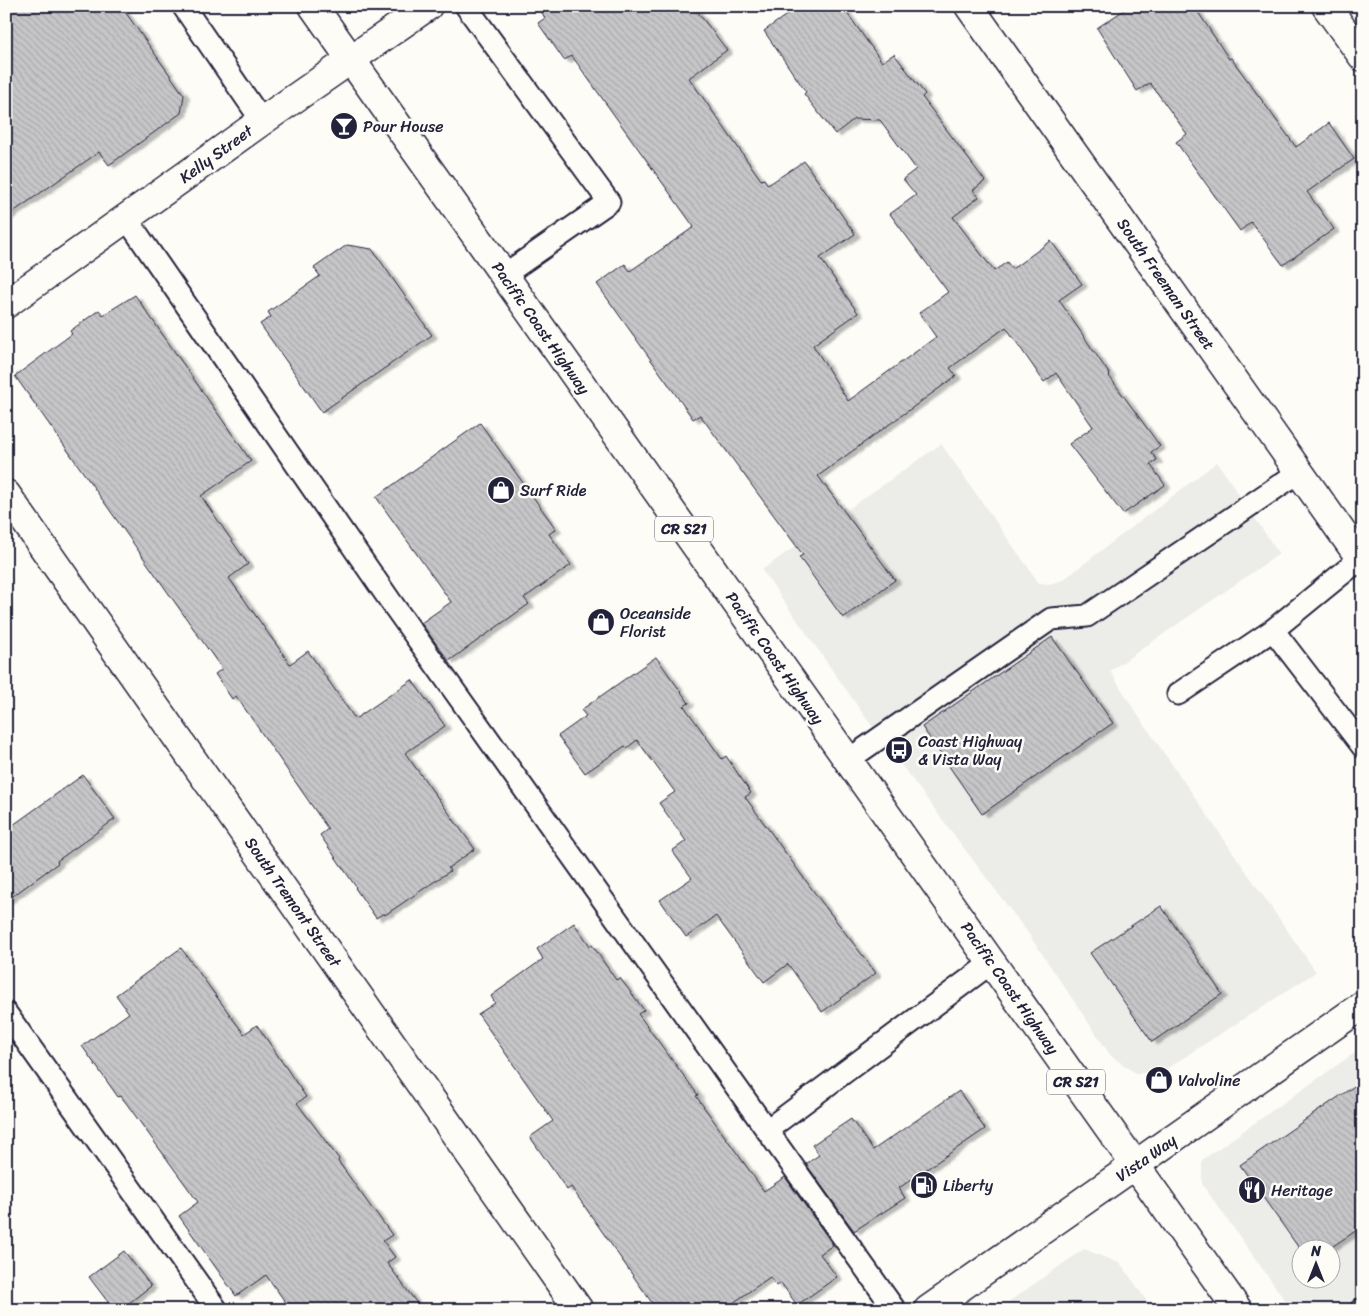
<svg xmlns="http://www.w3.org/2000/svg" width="1369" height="1316" viewBox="0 0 1369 1316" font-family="Sriracha,sans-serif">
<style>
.built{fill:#ecece9;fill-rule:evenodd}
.building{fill:url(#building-back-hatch);stroke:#22223b;filter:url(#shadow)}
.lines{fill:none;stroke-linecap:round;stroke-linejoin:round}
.service-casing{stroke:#22223b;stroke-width:25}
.minor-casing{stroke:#22223b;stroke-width:31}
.tertiary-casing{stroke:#22223b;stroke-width:31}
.secondary-casing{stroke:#22223b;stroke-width:31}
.primary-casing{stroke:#22223b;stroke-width:31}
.service{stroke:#fdfcf7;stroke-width:21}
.minor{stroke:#fdfcf7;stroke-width:28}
.tertiary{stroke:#fdfcf7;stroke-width:28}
.secondary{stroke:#fdfcf7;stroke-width:28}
.primary{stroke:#fdfcf7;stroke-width:28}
.labels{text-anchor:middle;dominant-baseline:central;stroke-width:5;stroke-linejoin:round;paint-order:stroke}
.shield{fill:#fdfcf7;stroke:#646373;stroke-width:1}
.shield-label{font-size:15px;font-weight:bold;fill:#22223b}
.poi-label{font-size:16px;fill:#22223b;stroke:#fdfcf7;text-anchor:start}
.street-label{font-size:16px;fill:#22223b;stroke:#fdfcf7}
</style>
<defs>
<pattern id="building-back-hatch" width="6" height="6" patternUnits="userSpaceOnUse" patternTransform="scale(1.25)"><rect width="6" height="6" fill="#c6c6c8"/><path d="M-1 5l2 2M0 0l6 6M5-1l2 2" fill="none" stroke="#aaaaad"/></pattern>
<filter id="shadow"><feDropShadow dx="5.5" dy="3" stdDeviation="1" flood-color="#0004"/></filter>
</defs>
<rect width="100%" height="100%" fill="#fdfcf7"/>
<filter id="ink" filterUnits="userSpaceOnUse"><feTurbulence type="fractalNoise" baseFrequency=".02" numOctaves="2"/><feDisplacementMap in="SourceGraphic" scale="10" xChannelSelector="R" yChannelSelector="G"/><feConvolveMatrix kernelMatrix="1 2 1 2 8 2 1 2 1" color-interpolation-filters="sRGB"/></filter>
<g filter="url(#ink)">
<!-- built -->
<g class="built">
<path d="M941 444 1039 583 1050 584 1063 580 1217 462 1279 554 1110 671 1137 714 1316 972 1166 1069 1137 1074 1111 1056 1028 933 866 718 762 570Z"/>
<path d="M1363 1047V1310H1292L1202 1184V1160ZM1302 1248H1332V1278H1302Z"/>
<path d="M1084 1249 1121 1264 1153 1310H997Z"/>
</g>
<!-- building -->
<g class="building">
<path d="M6 6H121L184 95 181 113 109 165 99 152 6 217Z"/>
<path d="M538 6H693L727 50 689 78 761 180 764 179 768 185 804 161 855 234 820 258 858 313 813 345 848 401 936 337 919 313 948 292 890 214 916 195 903 179 916 169 880 120 854 119 835 134 804 94 806 92 764 31 799 6H842L882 62 894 54 925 94 922 97 985 181 973 190 979 197 953 217 994 271 1007 262 1012 269 1051 241 1082 284 1059 300 1110 375 1109 376 1160 446 1151 452 1157 460 1150 464 1165 485 1123 514 1069 444 1093 427 1056 373 1044 382 1006 327 950 368 956 376 818 476 895 580 843 618 799 557 803 555 700 415 693 419 597 284 625 264 630 271 694 227 572 56 564 60 538 23 545 18Z"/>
<path d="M1130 6H1194L1229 59 1231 58 1296 147 1329 123 1354 159 1307 192 1334 229 1283 265 1251 222 1240 231 1176 142 1187 134 1150 83 1137 91 1097 28Z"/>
<path d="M347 245 372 249 432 335 322 412 260 324 271 317 268 312 320 276 314 268Z"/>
<path d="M135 295 251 461 201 496 248 564 229 578 290 664 308 651 355 719 412 680 445 726 405 753 475 849 448 868 450 871 385 915 384 913 376 918 355 888 356 887 320 835 328 829 236 696 232 699 215 674 222 669 15 376 72 334 70 331 99 310 103 315Z"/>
<path d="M480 423 556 529 549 534 571 565 524 598 529 604 449 661 421 623 451 602 376 497Z"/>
<path d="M1052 637 1113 723 982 814 922 727Z"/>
<path d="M656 657 689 703 684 706 722 759 726 756 751 793 745 797 814 892 876 973 822 1012 788 964 764 982 716 916 686 937 660 900 692 878 672 851 686 841 659 803 675 792 637 740 627 748 625 746 585 773 558 736 586 716 581 710Z"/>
<path d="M83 775 115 819 57 861 58 863 6 901V830Z"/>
<path d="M1161 906 1222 994 1152 1042 1090 953Z"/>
<path d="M574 923 590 946 592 945 616 980 620 978 644 1010 638 1014 698 1095 696 1096 764 1191 785 1177 833 1245 820 1254 837 1277 797 1305 781 1283 777 1286 770 1277 723 1310H657L571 1187 567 1190 530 1137 553 1121 478 1014 495 1003 491 996 543 959 537 949Z"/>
<path d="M181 948 244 1034 257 1025 306 1097 297 1103 339 1159 338 1161 373 1210H374L392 1235 383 1241 395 1257 387 1263 422 1310H291L266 1275 236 1296 179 1216 198 1202 121 1096 118 1097 82 1046 129 1013 116 995Z"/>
<path d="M1363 1080V1226L1330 1248H1299L1240 1165Z"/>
<path d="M959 1091 985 1129 899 1188 905 1198 854 1231 806 1164 819 1155 812 1145 851 1119 873 1150Z"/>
<path d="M124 1251 151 1286 120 1310H114L89 1277Z"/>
</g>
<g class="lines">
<!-- service casing -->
<g class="service-casing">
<g id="service">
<path d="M183 6 262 121"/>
<path d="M466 6 609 202 504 275"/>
<path d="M127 219 391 602 895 1310"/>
<path d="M1360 559 1273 630 1363 747"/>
<path d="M1178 694 1273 630"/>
<path d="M848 760 1051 619 1087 616 1299 472"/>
<path d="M6 1013 217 1310"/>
<path d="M767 1130 991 963"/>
<path d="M1361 1310 1363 1309"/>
</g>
</g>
<!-- minor casing -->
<g class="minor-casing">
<g id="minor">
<path d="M969 6 1363 562"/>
<path d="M1326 6 1363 57"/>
<path d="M6 304 262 121 428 6"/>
<path d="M6 494 579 1310"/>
</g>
</g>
<!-- tertiary casing -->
<g class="tertiary-casing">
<path id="tertiary" d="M928 1310 1135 1165"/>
</g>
<!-- secondary casing -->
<g class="secondary-casing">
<path id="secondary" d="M1135 1165 1363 1005"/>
</g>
<!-- primary casing -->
<g class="primary-casing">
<path id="primary" d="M313 6 1238 1310"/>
</g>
<!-- service -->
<use href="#service" class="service"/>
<!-- minor -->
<use href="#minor" class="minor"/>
<!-- tertiary -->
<use href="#tertiary" class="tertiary"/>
<!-- secondary -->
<use href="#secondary" class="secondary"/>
<!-- primary -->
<use href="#primary" class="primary"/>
</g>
</g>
<!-- icons -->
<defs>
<g id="bar-disc" transform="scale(1.4375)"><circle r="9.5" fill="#22223b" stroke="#fdfcf7"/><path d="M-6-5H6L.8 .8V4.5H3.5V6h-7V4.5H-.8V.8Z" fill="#fff"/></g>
<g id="shop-disc" transform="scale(1.4375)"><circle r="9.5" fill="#22223b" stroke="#fdfcf7"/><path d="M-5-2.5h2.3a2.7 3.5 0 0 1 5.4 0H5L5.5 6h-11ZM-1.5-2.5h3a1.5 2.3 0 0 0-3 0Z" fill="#fff"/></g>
<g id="bus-disc" transform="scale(1.4375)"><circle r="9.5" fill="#22223b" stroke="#fdfcf7"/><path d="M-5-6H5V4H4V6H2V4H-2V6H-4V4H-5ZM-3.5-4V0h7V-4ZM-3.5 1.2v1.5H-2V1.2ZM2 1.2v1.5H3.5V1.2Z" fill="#fff"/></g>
<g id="fuel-disc" transform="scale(1.4375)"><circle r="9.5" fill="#22223b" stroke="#fdfcf7"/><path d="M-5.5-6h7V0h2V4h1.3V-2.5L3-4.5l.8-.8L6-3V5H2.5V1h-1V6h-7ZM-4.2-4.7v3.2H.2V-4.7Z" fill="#fff"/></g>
<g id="restaurant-disc" transform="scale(1.4375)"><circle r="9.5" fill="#22223b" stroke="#fdfcf7"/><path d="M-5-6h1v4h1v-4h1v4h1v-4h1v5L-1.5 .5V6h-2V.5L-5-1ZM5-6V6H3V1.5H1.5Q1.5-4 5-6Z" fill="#fff"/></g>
</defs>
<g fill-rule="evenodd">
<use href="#bar-disc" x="344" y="126"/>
<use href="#shop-disc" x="501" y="490"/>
<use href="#shop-disc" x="601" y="622"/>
<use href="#bus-disc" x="899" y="750"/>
<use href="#shop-disc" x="1159" y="1080"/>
<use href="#fuel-disc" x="924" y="1185"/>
<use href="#restaurant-disc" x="1252" y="1190"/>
</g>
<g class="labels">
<!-- shield labels -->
<g class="shield">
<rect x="655" y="516.5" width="58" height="25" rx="4"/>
<rect x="1047" y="1069.5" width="58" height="25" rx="4"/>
</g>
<g class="shield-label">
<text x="684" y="529">CR S21</text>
<text x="1076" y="1082">CR S21</text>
</g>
<!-- poi labels -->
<g class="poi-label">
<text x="363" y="126">Pour House</text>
<text x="520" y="490">Surf Ride</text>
<text x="620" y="613">Oceanside<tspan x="620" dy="18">Florist</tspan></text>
<text x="918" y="741">Coast Highway<tspan x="918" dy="18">&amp; Vista Way</tspan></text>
<text x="1178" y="1080">Valvoline</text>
<text x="943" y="1185">Liberty</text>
<text x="1271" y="1190">Heritage</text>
</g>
<!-- street labels -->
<g class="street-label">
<text transform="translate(216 154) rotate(-36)">Kelly Street</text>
<text transform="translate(1166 284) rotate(55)">South Freeman Street</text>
<text transform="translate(541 328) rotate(55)">Pacific Coast Highway</text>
<text transform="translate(775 658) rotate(55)">Pacific Coast Highway</text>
<text transform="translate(293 902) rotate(55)">South Tremont Street</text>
<text transform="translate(1010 988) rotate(55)">Pacific Coast Highway</text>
<text transform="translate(1146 1158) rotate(-35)">Vista Way</text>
</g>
</g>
<!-- margin -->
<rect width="1369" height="1316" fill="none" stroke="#fdfcf7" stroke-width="25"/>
<rect x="12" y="12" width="1344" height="1291" fill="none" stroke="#22223b" stroke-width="2" filter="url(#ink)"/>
<!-- north arrow -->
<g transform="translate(1316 1264)"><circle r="24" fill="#fdfcf7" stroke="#a5a5ac"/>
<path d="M0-4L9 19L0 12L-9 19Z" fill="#22223b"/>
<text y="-8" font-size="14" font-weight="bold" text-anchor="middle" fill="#22223b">N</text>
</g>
</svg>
